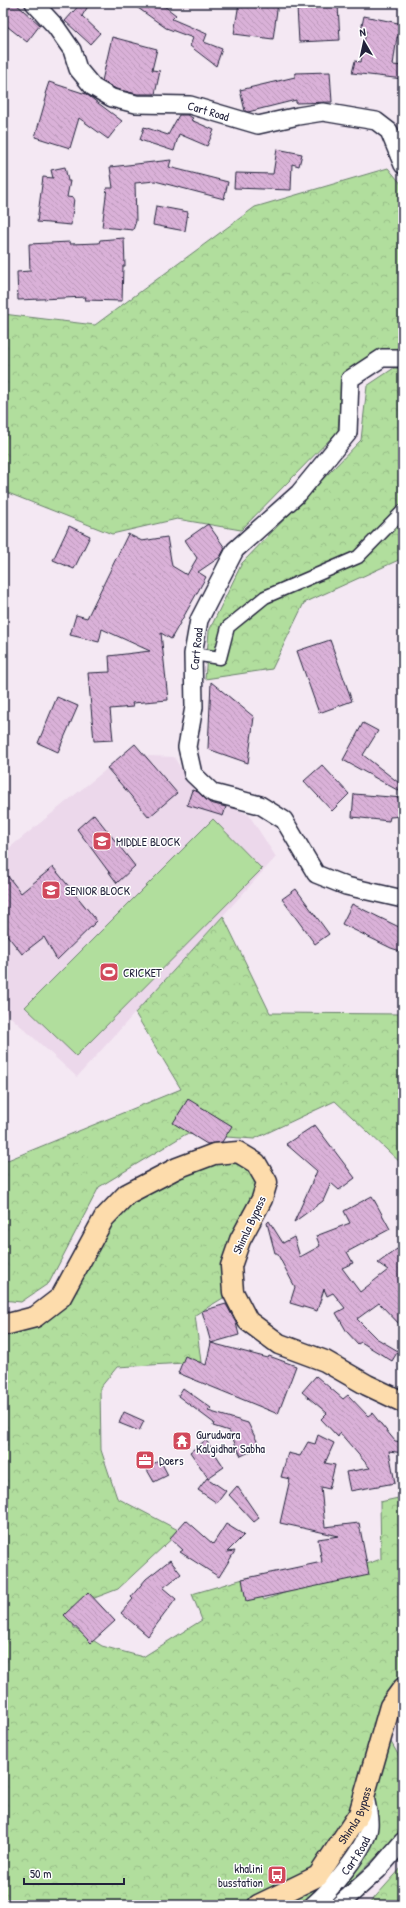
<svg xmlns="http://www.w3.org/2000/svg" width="406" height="1908" viewBox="0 0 406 1908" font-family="'Patrick Hand',sans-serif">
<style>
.built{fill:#ecd8eb}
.forest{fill:url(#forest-crowns);stroke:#6a806c}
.pitch{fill:#b1de9d;stroke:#6a806c}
.building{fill:url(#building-back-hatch);stroke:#22223b}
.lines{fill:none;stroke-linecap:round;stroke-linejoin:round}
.minor-casing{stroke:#22223b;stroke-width:15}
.secondary-casing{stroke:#22223b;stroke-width:20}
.trunk-casing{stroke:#22223b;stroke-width:23}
.minor{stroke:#fff;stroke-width:12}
.secondary{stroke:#fff;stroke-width:17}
.trunk{stroke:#fddcac;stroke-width:20}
.labels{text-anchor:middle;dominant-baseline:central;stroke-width:3;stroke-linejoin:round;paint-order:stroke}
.street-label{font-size:12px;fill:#22223b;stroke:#fff}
.poi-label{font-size:12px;fill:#22223b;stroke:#fff;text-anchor:start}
</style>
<defs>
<pattern id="forest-crowns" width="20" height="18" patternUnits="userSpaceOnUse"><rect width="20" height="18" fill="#b1de9d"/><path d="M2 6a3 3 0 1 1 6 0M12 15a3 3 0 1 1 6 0" fill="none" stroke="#98be88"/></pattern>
<pattern id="building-back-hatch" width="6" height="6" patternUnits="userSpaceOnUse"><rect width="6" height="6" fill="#dab1d8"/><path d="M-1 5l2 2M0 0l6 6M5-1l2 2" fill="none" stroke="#bb98ba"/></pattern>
</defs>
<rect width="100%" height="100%" fill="#f4e8f3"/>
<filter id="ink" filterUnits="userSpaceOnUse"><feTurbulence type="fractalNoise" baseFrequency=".025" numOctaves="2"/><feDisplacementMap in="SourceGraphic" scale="8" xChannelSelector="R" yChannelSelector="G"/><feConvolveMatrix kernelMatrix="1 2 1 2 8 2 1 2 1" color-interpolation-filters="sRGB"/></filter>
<g filter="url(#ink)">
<!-- built -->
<path class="built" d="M124 755 174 757 195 791 249 815 276 857 77 1077 3 1010V853Z"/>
<!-- forest -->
<g class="forest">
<path d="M388 168 403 186V348L381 349 342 374 338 431 241 530 177 519 112 534 3 491V314L95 325 255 207Z"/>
<path d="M394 368 403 369V558L304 603 272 669 205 679 209 631 242 563 361 440 367 386Z"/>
<path d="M223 916 270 1013 403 1014V1165L335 1101 254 1139 186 1134 99 1187 49 1283 21 1302 3 1300V1162L181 1089 135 1013Z"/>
<path d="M239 1158 262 1184 226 1265 223 1298 195 1315 201 1362 117 1367 100 1388 101 1450 117 1498 180 1531 118 1589 71 1607 74 1628 102 1646 143 1657 202 1620 192 1594 250 1577 264 1600 381 1559 380 1502 403 1497V1677L377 1718 403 1763V1831L326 1905H3V1327L38 1321 109 1220 131 1198 181 1172Z"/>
<path d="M403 1866V1905H368Z"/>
</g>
<!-- pitch -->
<path class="pitch" d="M213 819 262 869 76 1056 25 1007Z"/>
<!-- building -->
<g class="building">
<path d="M3 3H15L40 25 27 42 3 23Z"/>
<path d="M81 3H90L82 16 100 33 90 44 65 21Z"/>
<path d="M131 3H160L176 15 172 19 207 34 204 42 222 49 216 66 190 46 193 38 166 28Z"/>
<path d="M239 3H278L273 39 234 34Z"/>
<path d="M338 5 340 40 299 42 297 7Z"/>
<path d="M364 16 403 24V38L397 37 393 65 403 66V79L352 73 355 61 361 62 366 31 361 30Z"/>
<path d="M112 37 157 49 152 70 160 71 155 94H137L116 89 102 81Z"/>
<path d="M330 72 332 102 296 103V100L248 112 245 111 240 90 295 77V73Z"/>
<path d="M49 82 86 94 122 121 108 139 79 118 70 148 35 137 47 95 45 94Z"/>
<path d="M179 115H187L193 118 191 120 214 130 207 146 179 134 174 151 140 140 144 127 168 135Z"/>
<path d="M277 149 302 154 299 166 292 164 291 190 234 188 235 173 273 174Z"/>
<path d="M171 160 169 167 228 182 224 199 155 181 135 183 136 221 133 230 102 227 107 188H113L110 167Z"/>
<path d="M65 167 68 181H70L67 197 74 198 71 225 37 222 43 177 53 178 51 170Z"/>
<path d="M156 206 188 212 185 231 153 225Z"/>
<path d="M124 238 125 266H123L122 301 85 300 86 297 18 300 17 272 30 271 29 244 70 242V244L99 243 100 240Z"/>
<path d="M208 524 225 548 220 557 198 572 206 577 171 639 161 633 168 700 132 703 133 707 110 709 113 740 94 741 88 673 110 672 109 656 150 651 102 629 99 642 70 635 76 615 87 618 128 534 142 541 167 537 172 566 187 575 197 558 185 540Z"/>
<path d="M69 526 90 536 74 569 53 560Z"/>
<path d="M330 640 352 701 319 713 297 651Z"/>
<path d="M211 682 254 717 248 763 208 749Z"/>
<path d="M57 697 78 706 58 752 38 743Z"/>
<path d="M363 723 378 731 363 755 403 786 399 791 343 760Z"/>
<path d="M135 744 177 793 149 817 107 768Z"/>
<path d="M322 765 349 794 332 811 304 781Z"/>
<path d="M192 790 198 792 210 803 226 807 223 816 187 805Z"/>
<path d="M354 794 403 798V816L390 817 389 821 352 817Z"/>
<path d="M94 814 135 866 117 883 77 829Z"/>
<path d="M53 867 97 921 57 960 44 937 22 954 3 930V870L21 893Z"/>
<path d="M296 889 329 934 315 944 282 899Z"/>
<path d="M352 904 403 929V952L391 948 342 924Z"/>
<path d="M188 1099 232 1126 222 1142 207 1144 173 1123Z"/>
<path d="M315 1125 355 1178 339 1190 331 1183 323 1201 294 1222 317 1171 286 1144Z"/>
<path d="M372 1196 390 1229 347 1252 353 1263 342 1268 360 1292 388 1270 378 1263 397 1249 403 1254V1328L379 1303 357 1319 376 1338 398 1351 392 1361 361 1342 358 1344 347 1332 336 1313 345 1308 333 1293 327 1296 324 1289 317 1311 290 1303 295 1287 277 1253H275L267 1223 269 1221 283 1243 294 1237 300 1257 320 1246 316 1236 350 1223 344 1211Z"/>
<path d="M226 1304 236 1323 239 1335 211 1343 202 1311Z"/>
<path d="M211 1343 268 1358 269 1356 296 1366 278 1414 178 1373 185 1356 206 1365Z"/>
<path d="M316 1376 343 1399 348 1395 368 1416 372 1413 395 1441 403 1442V1453L389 1451 395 1483 350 1491 346 1472 370 1468 340 1433 338 1437 321 1419 327 1413 302 1392Z"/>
<path d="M183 1388 211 1408 208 1411 248 1423 260 1447 241 1456 229 1431 213 1426 214 1423 178 1396Z"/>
<path d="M124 1412 144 1421 139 1431 119 1423Z"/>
<path d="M318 1435 334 1443 325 1463 335 1465 329 1489 321 1487 325 1527 359 1523 369 1575 246 1601 242 1579 322 1562 318 1539 339 1536 280 1523 290 1479 281 1477 288 1453 300 1456 308 1442 315 1444Z"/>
<path d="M206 1440 224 1467 208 1478 190 1452Z"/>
<path d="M160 1460 168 1475 154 1482 146 1468Z"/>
<path d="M207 1478 226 1491 217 1503 198 1490Z"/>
<path d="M237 1486 259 1518 254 1522 229 1495Z"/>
<path d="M186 1520 213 1544 226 1524 244 1535 227 1552 235 1551 219 1577 180 1552 183 1550 170 1538Z"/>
<path d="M170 1560 181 1574 163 1588 176 1599 148 1636 121 1613 133 1599 131 1597 146 1579Z"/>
<path d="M88 1592 115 1621 91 1643 64 1615Z"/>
</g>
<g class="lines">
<!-- minor casing -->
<g class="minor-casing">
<path id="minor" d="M193 654 220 658 228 627 265 597 358 557 403 511"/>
</g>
<!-- secondary casing -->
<g class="secondary-casing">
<g id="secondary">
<path id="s1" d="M34 3 56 27 72 50 78 69 93 87 112 98 136 104 190 105 258 125 298 116 323 112 376 121 389 131 403 165"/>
<path d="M403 358H382L350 379 348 433 299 493 235 550 199 620 193 654 194 707 187 747 193 774 213 793 260 805 284 820 316 874 346 886 403 899"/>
<path id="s2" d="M313 1905C329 1892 368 1846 369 1826 370 1816 366 1805 365 1795"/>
<path d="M339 1905 378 1870 403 1841"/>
</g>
</g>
<!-- trunk casing -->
<g class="trunk-casing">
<g id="trunk">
<path d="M3 1322 8 1324 35 1317 61 1297 104 1218 127 1194 177 1168 214 1154 238 1152 256 1163 267 1182 262 1199 240 1240 231 1266 233 1292 248 1321 279 1344 325 1361 367 1385 403 1402"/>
<path id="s3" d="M258 1905 318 1876 359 1814 390 1706 403 1688"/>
</g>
</g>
<!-- minor -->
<use href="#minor" class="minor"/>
<!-- secondary -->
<use href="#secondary" class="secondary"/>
<!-- trunk -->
<use href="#trunk" class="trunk"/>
</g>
</g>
<!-- icons -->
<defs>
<g id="school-square" transform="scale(1)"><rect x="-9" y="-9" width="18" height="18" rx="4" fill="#d1495b" stroke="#fff"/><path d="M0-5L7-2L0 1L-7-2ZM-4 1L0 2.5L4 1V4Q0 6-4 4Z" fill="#fff"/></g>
<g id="stadium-square" transform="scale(1)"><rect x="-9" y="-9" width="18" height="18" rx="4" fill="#d1495b" stroke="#fff"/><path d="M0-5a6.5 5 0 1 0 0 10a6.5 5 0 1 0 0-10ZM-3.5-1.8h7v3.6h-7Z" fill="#fff"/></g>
<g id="temple-square" transform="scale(1)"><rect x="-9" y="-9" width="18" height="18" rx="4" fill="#d1495b" stroke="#fff"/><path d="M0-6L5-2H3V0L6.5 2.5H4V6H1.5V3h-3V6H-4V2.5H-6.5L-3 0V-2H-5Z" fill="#fff"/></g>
<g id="office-square" transform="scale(1)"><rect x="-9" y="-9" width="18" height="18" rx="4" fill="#d1495b" stroke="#fff"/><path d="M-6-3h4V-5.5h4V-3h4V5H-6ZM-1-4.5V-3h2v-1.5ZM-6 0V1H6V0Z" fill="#fff"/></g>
<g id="bus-square" transform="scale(1)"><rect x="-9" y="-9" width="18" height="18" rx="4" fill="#d1495b" stroke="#fff"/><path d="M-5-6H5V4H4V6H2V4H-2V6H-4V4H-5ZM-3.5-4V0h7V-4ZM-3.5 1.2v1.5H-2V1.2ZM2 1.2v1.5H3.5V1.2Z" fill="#fff"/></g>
</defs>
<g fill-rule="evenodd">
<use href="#school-square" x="102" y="841"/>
<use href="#school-square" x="51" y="890"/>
<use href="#stadium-square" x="109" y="972"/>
<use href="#temple-square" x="182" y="1441"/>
<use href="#office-square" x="145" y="1460"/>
<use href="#bus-square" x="277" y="1875"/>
</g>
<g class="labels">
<!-- street labels -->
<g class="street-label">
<text stroke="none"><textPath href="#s1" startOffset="224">Cart Road</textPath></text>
<text transform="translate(196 649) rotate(-84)">Cart Road</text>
<text transform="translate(249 1225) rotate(-65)">Shimla Bypass</text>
<text stroke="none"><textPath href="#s3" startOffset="138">Shimla Bypass</textPath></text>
<text stroke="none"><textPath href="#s2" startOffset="65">Cart Road</textPath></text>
</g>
<!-- poi labels -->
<g class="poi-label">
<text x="116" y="841">MIDDLE BLOCK</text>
<text x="65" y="890">SENIOR BLOCK</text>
<text x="123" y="972">CRICKET</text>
<text x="196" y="1434">Gurudwara<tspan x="196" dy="14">Kalgidhar Sabha</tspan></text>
<text x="159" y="1460">Doers</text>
<text x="263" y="1868" text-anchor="end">khalini<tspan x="263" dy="14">busstation</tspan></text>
</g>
</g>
<!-- margin -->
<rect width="406" height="1908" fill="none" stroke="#fff" stroke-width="16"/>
<rect x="8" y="8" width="390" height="1892" fill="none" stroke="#22223b" stroke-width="1.5" filter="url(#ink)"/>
<!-- north arrow -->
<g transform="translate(364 42) rotate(351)" stroke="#ffffff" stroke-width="3" paint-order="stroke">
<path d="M0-3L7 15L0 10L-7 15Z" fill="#22223b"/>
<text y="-6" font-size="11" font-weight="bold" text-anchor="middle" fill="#22223b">N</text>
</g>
<!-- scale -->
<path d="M24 1878v6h100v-6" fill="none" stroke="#22223b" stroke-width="2"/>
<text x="30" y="1878" font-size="12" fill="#22223b" stroke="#ffffff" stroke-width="3" paint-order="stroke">50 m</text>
</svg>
